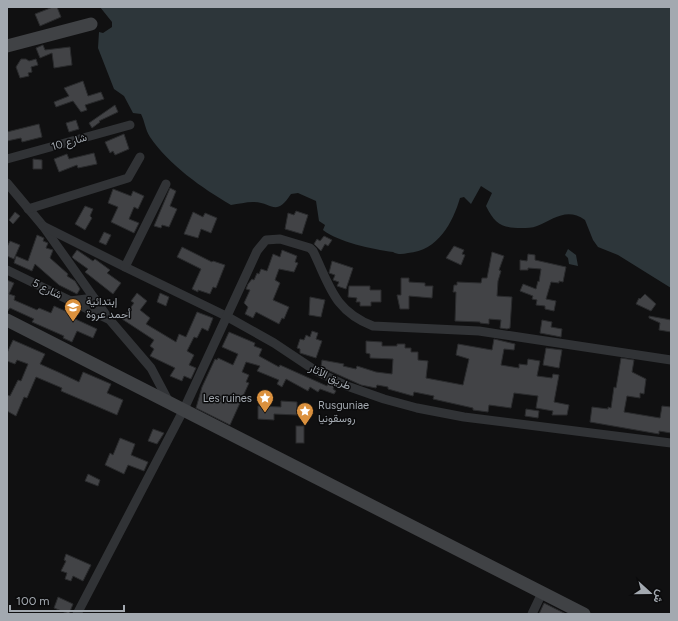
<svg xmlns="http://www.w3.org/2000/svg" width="678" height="621" viewBox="0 0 678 621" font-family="Figtree,Vazirmatn,sans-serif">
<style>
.water{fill:#2d363a}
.building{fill:#424346;stroke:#2a2b2d}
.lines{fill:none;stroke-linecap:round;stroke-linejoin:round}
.street{stroke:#313336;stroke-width:9}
.secondary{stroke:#404245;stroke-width:13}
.labels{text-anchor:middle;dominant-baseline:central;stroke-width:3;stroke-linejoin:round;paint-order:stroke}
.street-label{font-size:11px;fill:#a3a9b0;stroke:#0b0b0c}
.poi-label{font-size:11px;fill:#a3a9b0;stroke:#0b0b0c;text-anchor:start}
</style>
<rect width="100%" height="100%" fill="#101011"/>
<!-- water -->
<g class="water">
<path d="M100 7H671V288L618 255 598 247 593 240 585 220C567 207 554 219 537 226 532 228 527 228 521 228 501 228 495 224 486 206L492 193 481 186 471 204 464 197 460 198C453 222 438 251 408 253 403 254 398 255 393 252 372 249 338 242 323 230L325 225 319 221 316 201 298 193 291 194C275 218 273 202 253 202 246 202 238 204 231 205 202 188 169 165 150 137 145 129 145 122 141 114L133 113 124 96 114 89 98 48 99 32 103 33 112 27V22Z"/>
<path d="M568 249 576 255 578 266 569 264 568 258 565 255Z"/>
</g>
<!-- building -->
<g class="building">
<path d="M53 7H57L61 17 40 26 35 14Z"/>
<path d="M43 45 45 50 70 47 72 65 54 68 52 53 40 58 36 48Z"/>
<path d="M21 59H26L29 61 36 59 38 65 31 67 32 72 28 73 29 76 20 78 16 67Z"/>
<path d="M83 81 88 96 101 92 104 99 85 105 87 110 81 112 73 101 56 107 54 102 69 96 64 88Z"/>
<path d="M115 105 118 112 99 121 100 122 92 128 89 123Z"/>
<path d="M76 120 79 129 69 132 66 123Z"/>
<path d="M39 124 42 137 22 142 21 138 7 141V132Z"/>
<path d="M124 134 129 149 115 155 113 151 110 153 105 142Z"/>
<path d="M94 153 97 164 78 168 77 165 59 172 54 159 67 154 69 159Z"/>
<path d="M33 159 42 160V169H33Z"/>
<path d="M170 188 176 191 170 206 177 209 169 227 162 225 161 228 154 226Z"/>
<path d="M113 189 131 196 133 191 144 196 138 209 134 207 129 219 139 223 134 233 111 222 118 207 108 203Z"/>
<path d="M85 206 93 209 90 216 92 218 85 230 75 224Z"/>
<path d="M296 211 308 215 302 234 285 229 288 213 294 215Z"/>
<path d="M15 212 20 216 13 224 9 220Z"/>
<path d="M193 212 203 217 205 213 217 218 211 233 201 229 198 238 184 234Z"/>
<path d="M104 232 111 235 106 245 99 242Z"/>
<path d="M37 235 44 238 43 241 48 243 46 248 53 250 50 258 68 274 67 276 75 281 80 289 77 294 59 285 35 264 32 271 14 263 16 256 28 261Z"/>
<path d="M324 236 332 240 328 246 325 244 321 251 314 244 317 239 320 241Z"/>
<path d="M10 241 20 245 14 259 7 256V247Z"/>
<path d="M454 246 464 250 462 254 465 255 461 265 446 258Z"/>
<path d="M182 247 212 262 213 261 225 265 216 288 213 287 210 294 198 290V292L192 289 201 269 177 257Z"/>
<path d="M77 250 93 261 95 259 110 270 107 273 121 283 113 294 85 272 88 269 74 259 72 257Z"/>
<path d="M282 250 297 256 295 262 298 263 294 272 279 269 275 280 280 283 273 300 289 307 284 319 282 318 279 324 256 312 253 318 245 314 248 307 244 303 250 290 246 289 248 284 252 279 254 280 257 273 259 274 261 269 267 271 273 254 280 257Z"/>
<path d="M492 252 504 256 499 270 501 271 498 281 497 296 512 297 510 328 507 329 500 328 501 320 489 319V324L480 323V322L455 321 456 292H453L454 285H457V282L481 283 482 278H487Z"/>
<path d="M528 254 535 255V260L566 267 563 282 559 281V283L551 282 546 299 556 301 554 311 545 309V306L536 305 537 300 532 299 533 296 520 291 523 284 536 289 538 281 539 282 541 269 528 268V270H520V260L527 261Z"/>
<path d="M332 261 353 268 346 289 337 286 339 282 333 280 335 275 329 273Z"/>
<path d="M401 278H409V282L425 283V286H433L432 298 409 296V309H400L397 295H401Z"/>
<path d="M7 280 14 283 9 294 15 296 14 300 37 310 39 308 51 313 54 306 72 314 71 317 97 329 93 338 77 331 72 342 63 338 64 336 32 322 34 319 10 308 7 312Z"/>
<path d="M349 286H370V290H381V302H371V306H360V302H356L357 298 348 297Z"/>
<path d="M137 293 147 301 140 310 150 318 146 324 176 342 179 334 186 337 197 312 213 318 208 331 202 328 197 338 194 337 187 351 194 355 189 365 196 368 191 379 184 376 182 381 170 376 175 368 150 356 154 349 150 346 154 340 122 319 134 303 131 301Z"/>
<path d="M160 293 169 297 166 306 157 302Z"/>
<path d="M645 294 656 304 651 311 636 304 639 298 640 299Z"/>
<path d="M310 297 325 300 321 317 309 315Z"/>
<path d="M649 316 671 320V332L659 330 660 323 649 318Z"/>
<path d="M542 320 552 322 551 327 562 329 561 337 540 333Z"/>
<path d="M312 331 318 333 316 339 322 341 316 358 300 353V349L297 348 300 339 304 340 306 335 310 337Z"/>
<path d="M229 332 255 343 254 346 262 349 259 356 279 367 280 365 327 386 328 383 334 386 333 389 336 391 334 394 320 389 318 392 310 387 308 391 286 379 282 387 277 384 279 380 257 371 260 366 246 362 242 372 249 375 246 382 249 383 230 425 196 408 202 387 215 359 217 360 218 358 233 365 238 354 222 347Z"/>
<path d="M494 339 515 344 514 350 504 349 501 365 519 368V364L527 365 528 359 540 361 537 376 552 378 553 374 559 375 554 402 569 405 567 415H552L553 411 536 408 538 396 514 393 511 408 489 405 488 412 473 410V408L433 399 434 396 414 392 413 396 388 389V387L377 385 376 388 361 385 321 367 322 360 344 364 343 366 356 369 357 366 376 372 392 374 393 359 370 358V354L366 353V341L382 342V346H397V344H405V348H411V352H418V360L428 361 426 378 463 385 469 359 456 355 458 344 492 350Z"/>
<path d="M13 340 45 354 40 364 58 372 79 382 83 372 111 384 107 393 123 400 117 415 61 391 62 388 36 377 27 398 24 397 16 416 7 411V395L10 396 18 380 21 381 28 364 17 360 15 364 7 361V353Z"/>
<path d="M546 348 562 350 559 368 543 365Z"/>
<path d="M621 358 634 360 632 372 646 379 644 394 640 393V398L627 396 624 412 660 418 662 406 671 407V433L659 431V434L590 422 592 407 608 409V407L611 408 614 387 616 388Z"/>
<path d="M281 401 297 402V415L274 414V420L258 419V406L281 407Z"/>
<path d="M526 409 539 411 538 418 525 416Z"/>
<rect x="296" y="426" width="8" height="17"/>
<path d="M153 429 164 433 157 444 148 441Z"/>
<path d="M120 438 135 444 131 455 148 462 144 471 128 465 124 474 105 465 110 453 113 455Z"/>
<path d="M88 474 100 480 98 486 85 481Z"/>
<path d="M66 554 91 565 83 581 73 576 71 581 65 579 67 573 61 571 66 561 64 560Z"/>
<path d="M58 597 73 604 69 614 54 608Z"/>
<path d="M544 603 566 614H539Z"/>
</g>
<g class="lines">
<!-- street -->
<g class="street">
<path d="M7 159 130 125"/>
<path d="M7 183 43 226 109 319 151 368 169 402"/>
<path d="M28 209 128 178 140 157"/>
<path d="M43 226 125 267 226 316 274 343 316 371 347 386 384 399 417 408 464 417 671 443"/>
<path d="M125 267 166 184"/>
<path d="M7 270 108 319"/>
<path d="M70 301 94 298"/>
<path d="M77 614 184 409 257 251 266 240 280 239 310 248 313 251C330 286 334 311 373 326L479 331 671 360"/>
<path d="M532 614 542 593"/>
</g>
<!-- secondary -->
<g class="secondary">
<path d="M7 46 91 24"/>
<path d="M7 320 584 614"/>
</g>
</g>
<!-- icons -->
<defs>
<g id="school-pin" transform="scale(0.9)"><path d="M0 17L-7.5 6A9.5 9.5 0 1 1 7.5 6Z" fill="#db913e" stroke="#0b0b0c"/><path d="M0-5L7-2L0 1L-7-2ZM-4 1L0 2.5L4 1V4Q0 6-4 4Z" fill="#fff"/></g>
<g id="sight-pin" transform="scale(0.9)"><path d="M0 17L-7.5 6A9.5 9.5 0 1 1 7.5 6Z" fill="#db913e" stroke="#0b0b0c"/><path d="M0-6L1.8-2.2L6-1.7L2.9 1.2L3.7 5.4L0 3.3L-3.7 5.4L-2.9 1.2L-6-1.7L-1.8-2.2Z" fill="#fff"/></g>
</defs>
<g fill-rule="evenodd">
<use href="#school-pin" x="73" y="307"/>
<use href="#sight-pin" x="265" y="398"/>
<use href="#sight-pin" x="305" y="411"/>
</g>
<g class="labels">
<!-- street labels -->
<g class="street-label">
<text transform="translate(69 142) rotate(-16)">شارع 10</text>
<text transform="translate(47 289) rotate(26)">شارع 5</text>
<text transform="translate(330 377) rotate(26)">طريق الآثار</text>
</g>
<!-- poi labels -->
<g class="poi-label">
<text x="86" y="301">إبتدائية<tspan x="86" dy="13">أحمد عروة</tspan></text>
<text x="252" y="398" text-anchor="end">Les ruines</text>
<text x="318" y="405">Rusguniae<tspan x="318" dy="13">روسقونيا</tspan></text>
</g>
</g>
<!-- border -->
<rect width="678" height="621" fill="none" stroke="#a3a9b0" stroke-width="16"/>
<!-- north arrow -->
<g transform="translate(650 593) rotate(111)" stroke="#0b0b0c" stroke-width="3" paint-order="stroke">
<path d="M0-3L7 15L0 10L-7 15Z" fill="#a3a9b0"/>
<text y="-6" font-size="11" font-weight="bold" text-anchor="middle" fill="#a3a9b0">ش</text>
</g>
<!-- scale -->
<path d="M10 605v6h114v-6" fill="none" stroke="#a3a9b0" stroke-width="2"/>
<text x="16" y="605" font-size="12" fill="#a3a9b0" stroke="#0b0b0c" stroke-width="3" paint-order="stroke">100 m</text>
</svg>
